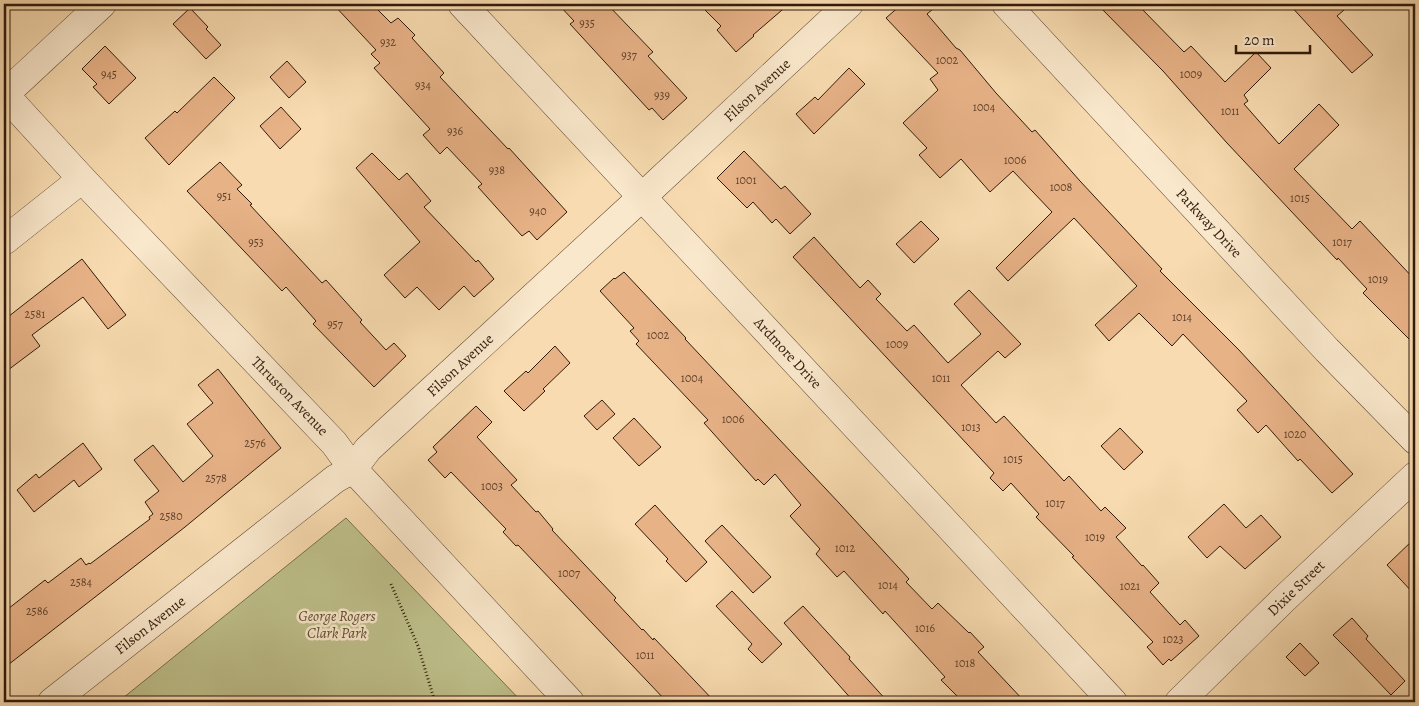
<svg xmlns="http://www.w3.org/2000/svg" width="1419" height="706" viewBox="0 0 1419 706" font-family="Alegreya,serif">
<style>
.green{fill:#bec08b;stroke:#776e4b}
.building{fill:#e8b287;stroke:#301b0b}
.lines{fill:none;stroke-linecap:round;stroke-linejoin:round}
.minor-casing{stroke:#624b34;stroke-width:29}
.path{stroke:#301b0b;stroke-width:3;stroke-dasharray:1 2.5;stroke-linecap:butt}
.minor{stroke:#fae8cc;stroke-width:28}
.labels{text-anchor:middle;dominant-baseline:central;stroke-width:5;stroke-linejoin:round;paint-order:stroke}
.number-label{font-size:12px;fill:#5e412a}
.street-label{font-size:15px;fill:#301b0b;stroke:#fae8cc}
.park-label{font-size:15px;font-style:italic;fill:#5b4d31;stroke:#fae8cc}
</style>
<rect width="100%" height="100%" fill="#f8dbb0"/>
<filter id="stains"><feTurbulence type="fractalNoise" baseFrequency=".004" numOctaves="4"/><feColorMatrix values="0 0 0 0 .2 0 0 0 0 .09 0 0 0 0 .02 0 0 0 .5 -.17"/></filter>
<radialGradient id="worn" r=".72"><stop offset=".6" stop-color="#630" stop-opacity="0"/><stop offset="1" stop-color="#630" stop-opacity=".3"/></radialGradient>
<!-- green -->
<path class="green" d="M346 518 522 702H118Z"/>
<!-- building -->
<g class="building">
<path d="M333 4H372L391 23 398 18 415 35 412 38 444 73 440 77 508 149 509 148 567 212 537 240 529 231 522 236 478 187 482 184 447 147 440 154 423 135 430 129 374 68 380 63 371 54 376 50Z"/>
<path d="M558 4H607L653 52 648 56 687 98 663 120 652 108 649 110 570 24 574 21Z"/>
<path d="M699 4H789L753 35 754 36 736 52 717 30 721 26Z"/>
<path d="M902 4H939L927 14 956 48 960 50 996 93 1032 132 1035 130 1080 181 1162 269 1160 271 1239 350 1353 474 1332 493 1300 459 1298 461 1266 425 1258 433 1237 410 1247 401 1183 334 1172 346 1139 313 1109 341 1095 325 1137 286 1074 218 1008 281 996 268 1052 212 1013 171 990 192 961 159 940 178 919 155 927 148 903 123 938 90 930 79 938 73 886 18Z"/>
<path d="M1097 4H1137L1184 52 1191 46 1225 82 1256 52 1271 68 1244 95 1248 101 1244 104 1279 144 1319 104 1339 125 1294 169 1352 229 1360 221 1415 280V345L1363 293 1367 289 1338 258 1337 260 1227 143 1163 71Z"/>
<path d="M1289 4H1351L1337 16 1373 55 1352 73Z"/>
<path d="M190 8 208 27 206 29 221 45 206 59 173 24Z"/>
<path d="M105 46 136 78 109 104 93 87 97 84 82 69Z"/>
<path d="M287 61 306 82 289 98 270 77Z"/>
<path d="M849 68 865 84 814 134 796 114 815 97 818 100Z"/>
<path d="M214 77 235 98 169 165 145 138 175 111 177 113Z"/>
<path d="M281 107 301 129 280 149 260 126Z"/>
<path d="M744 151 781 189 785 186 811 214 790 234 776 219 772 223 753 202 747 208 717 178Z"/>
<path d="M372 153 399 180 407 173 431 201 424 207 476 262 478 260 494 279 474 297 464 286 439 310 417 287 405 298 384 275 420 242 356 168Z"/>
<path d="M220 162 242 185 237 189 252 204 250 205 322 283 326 280 362 320 360 322 386 350 394 343 406 356 374 387 313 324 316 321 286 287 282 291 187 191Z"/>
<path d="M921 221 939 239 914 263 896 244Z"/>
<path d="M814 237 860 288 868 280 881 294 876 299 907 331 914 325 948 363 981 334 954 304 969 290 1021 344 1005 358 998 351 961 385 996 423 1004 416 1064 481 1069 476 1101 511 1105 507 1126 528 1116 537 1142 566 1143 565 1159 583 1150 592 1180 625 1185 620 1199 636 1171 661 1169 659 1163 665 1147 647 1153 642 1072 557 1074 556 1036 517 1039 514 1011 483 1003 491 990 478 994 473 793 257Z"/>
<path d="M82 259 126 315 108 329 83 297 32 335 40 346 4 373V320Z"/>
<path d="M624 272 686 338 685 339 840 504 909 579 906 582 932 609 938 603 969 633 970 632 984 647 978 652 1025 702H963L941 680 945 677 885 611 883 614 844 571 837 577 816 554 820 549 790 516 801 505 775 474 764 485 758 479 756 481 704 423 708 420 636 344 639 341 630 331 634 328 600 291 614 278 615 279Z"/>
<path d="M555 346 570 363 543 389 545 391 524 411 504 391 526 371 528 373Z"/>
<path d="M218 369 281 448 185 527 4 668V612L45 580 48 583 81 558 86 565 89 563 90 564 150 519 149 517 153 514 145 502 159 491 134 460 153 445 183 482 213 456 187 424 213 403 198 385Z"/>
<path d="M602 400 615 414 597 430 584 416Z"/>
<path d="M476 406 492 422 477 437 517 480 511 485 536 512 538 511 553 529 552 530 616 598 614 600 642 630 643 629 653 640 654 638 715 702H667L518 545 516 546 503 532 506 529 451 472 445 478 428 460 437 452 433 447Z"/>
<path d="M634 418 661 447 639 466 613 438Z"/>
<path d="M1120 428 1143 452 1124 470 1101 446Z"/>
<path d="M83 443 102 469 79 487 74 480 34 512 17 490 36 474 39 478Z"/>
<path d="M1224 504 1246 528 1261 515 1281 537 1245 569 1220 546 1207 558 1188 537Z"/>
<path d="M655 505 707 562 686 582 666 561 668 559 635 524Z"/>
<path d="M722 525 771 577 753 593 705 541Z"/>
<path d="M1415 538V595L1387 565Z"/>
<path d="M732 591 782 644 762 663 748 649 752 644 716 606Z"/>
<path d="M803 606 850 657 849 659 888 702H854L784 623Z"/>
<path d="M1352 618 1368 636 1366 639 1405 681 1391 695 1351 653 1333 635Z"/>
<path d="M1300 643 1319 663 1305 676 1286 657Z"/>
</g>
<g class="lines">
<!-- minor casing -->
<g class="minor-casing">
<g id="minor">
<path d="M462 4 1113 702"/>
<path d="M1006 4 1327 350 1415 440"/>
<path d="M4 94 82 179 334 443 353 469 570 702"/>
<path d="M4 95 102 4"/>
<path d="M4 241 82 179"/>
<path d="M52 702 335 479 353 469 368 449 642 197 849 4"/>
<path d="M1179 702 1284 599 1415 476"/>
</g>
</g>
<!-- path -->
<path class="path" d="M391 584 418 646 435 702"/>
<!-- minor -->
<use href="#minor" class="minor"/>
</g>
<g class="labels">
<!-- number labels -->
<g class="number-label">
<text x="587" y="23">935</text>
<text x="388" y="42">932</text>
<text x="629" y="55">937</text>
<text x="947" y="60">1002</text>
<text x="109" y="74">945</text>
<text x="1191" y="74">1009</text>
<text x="423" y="85">934</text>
<text x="662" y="95">939</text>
<text x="984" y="107">1004</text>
<text x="1230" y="111">1011</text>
<text x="455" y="131">936</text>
<text x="1015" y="160">1006</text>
<text x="497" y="170">938</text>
<text x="746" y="180">1001</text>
<text x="1061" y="187">1008</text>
<text x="224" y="196">951</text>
<text x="1300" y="198">1015</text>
<text x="538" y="211">940</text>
<text x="256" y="242">953</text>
<text x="1342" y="242">1017</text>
<text x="1378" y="279">1019</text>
<text x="35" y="314">2581</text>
<text x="1182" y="317">1014</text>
<text x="335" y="324">957</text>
<text x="658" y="335">1002</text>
<text x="897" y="344">1009</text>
<text x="692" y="378">1004</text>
<text x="941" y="378">1011</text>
<text x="733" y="419">1006</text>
<text x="971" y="427">1013</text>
<text x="1295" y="434">1020</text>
<text x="255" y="443">2576</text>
<text x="1013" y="459">1015</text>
<text x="216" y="478">2578</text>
<text x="492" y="486">1003</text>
<text x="1055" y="503">1017</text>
<text x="171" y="516">2580</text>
<text x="1095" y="537">1019</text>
<text x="845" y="548">1012</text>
<text x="569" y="573">1007</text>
<text x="81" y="582">2584</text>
<text x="888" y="585">1014</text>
<text x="1130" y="586">1021</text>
<text x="37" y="611">2586</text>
<text x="925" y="628">1016</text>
<text x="1173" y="639">1023</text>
<text x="645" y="655">1011</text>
<text x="965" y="663">1018</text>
</g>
<!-- street labels -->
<g class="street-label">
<text transform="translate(757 90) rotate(-43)">Filson Avenue</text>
<text transform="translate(1209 223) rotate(47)">Parkway Drive</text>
<text transform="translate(788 353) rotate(47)">Ardmore Drive</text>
<text transform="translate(460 365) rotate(-43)">Filson Avenue</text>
<text transform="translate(290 396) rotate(46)">Thruston Avenue</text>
<text transform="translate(1296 588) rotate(-44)">Dixie Street</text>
<text transform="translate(150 625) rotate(-38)">Filson Avenue</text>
</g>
<!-- park labels -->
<g class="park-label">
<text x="337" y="616">George Rogers<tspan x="337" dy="17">Clark Park</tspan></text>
</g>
</g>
<!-- margin -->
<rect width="1419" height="706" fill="none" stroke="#f8dbb0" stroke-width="20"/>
<rect x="5" y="5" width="1409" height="696" fill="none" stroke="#301b0b" stroke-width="2.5"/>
<rect x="10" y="10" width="1399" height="686" fill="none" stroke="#301b0b"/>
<!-- scale -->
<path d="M1236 45v8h74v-8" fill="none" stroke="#301b0b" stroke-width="2.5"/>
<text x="1244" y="45" font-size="15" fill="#301b0b" stroke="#fae8cc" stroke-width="4" paint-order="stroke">20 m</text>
<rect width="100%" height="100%" filter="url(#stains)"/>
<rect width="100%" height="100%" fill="url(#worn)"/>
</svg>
